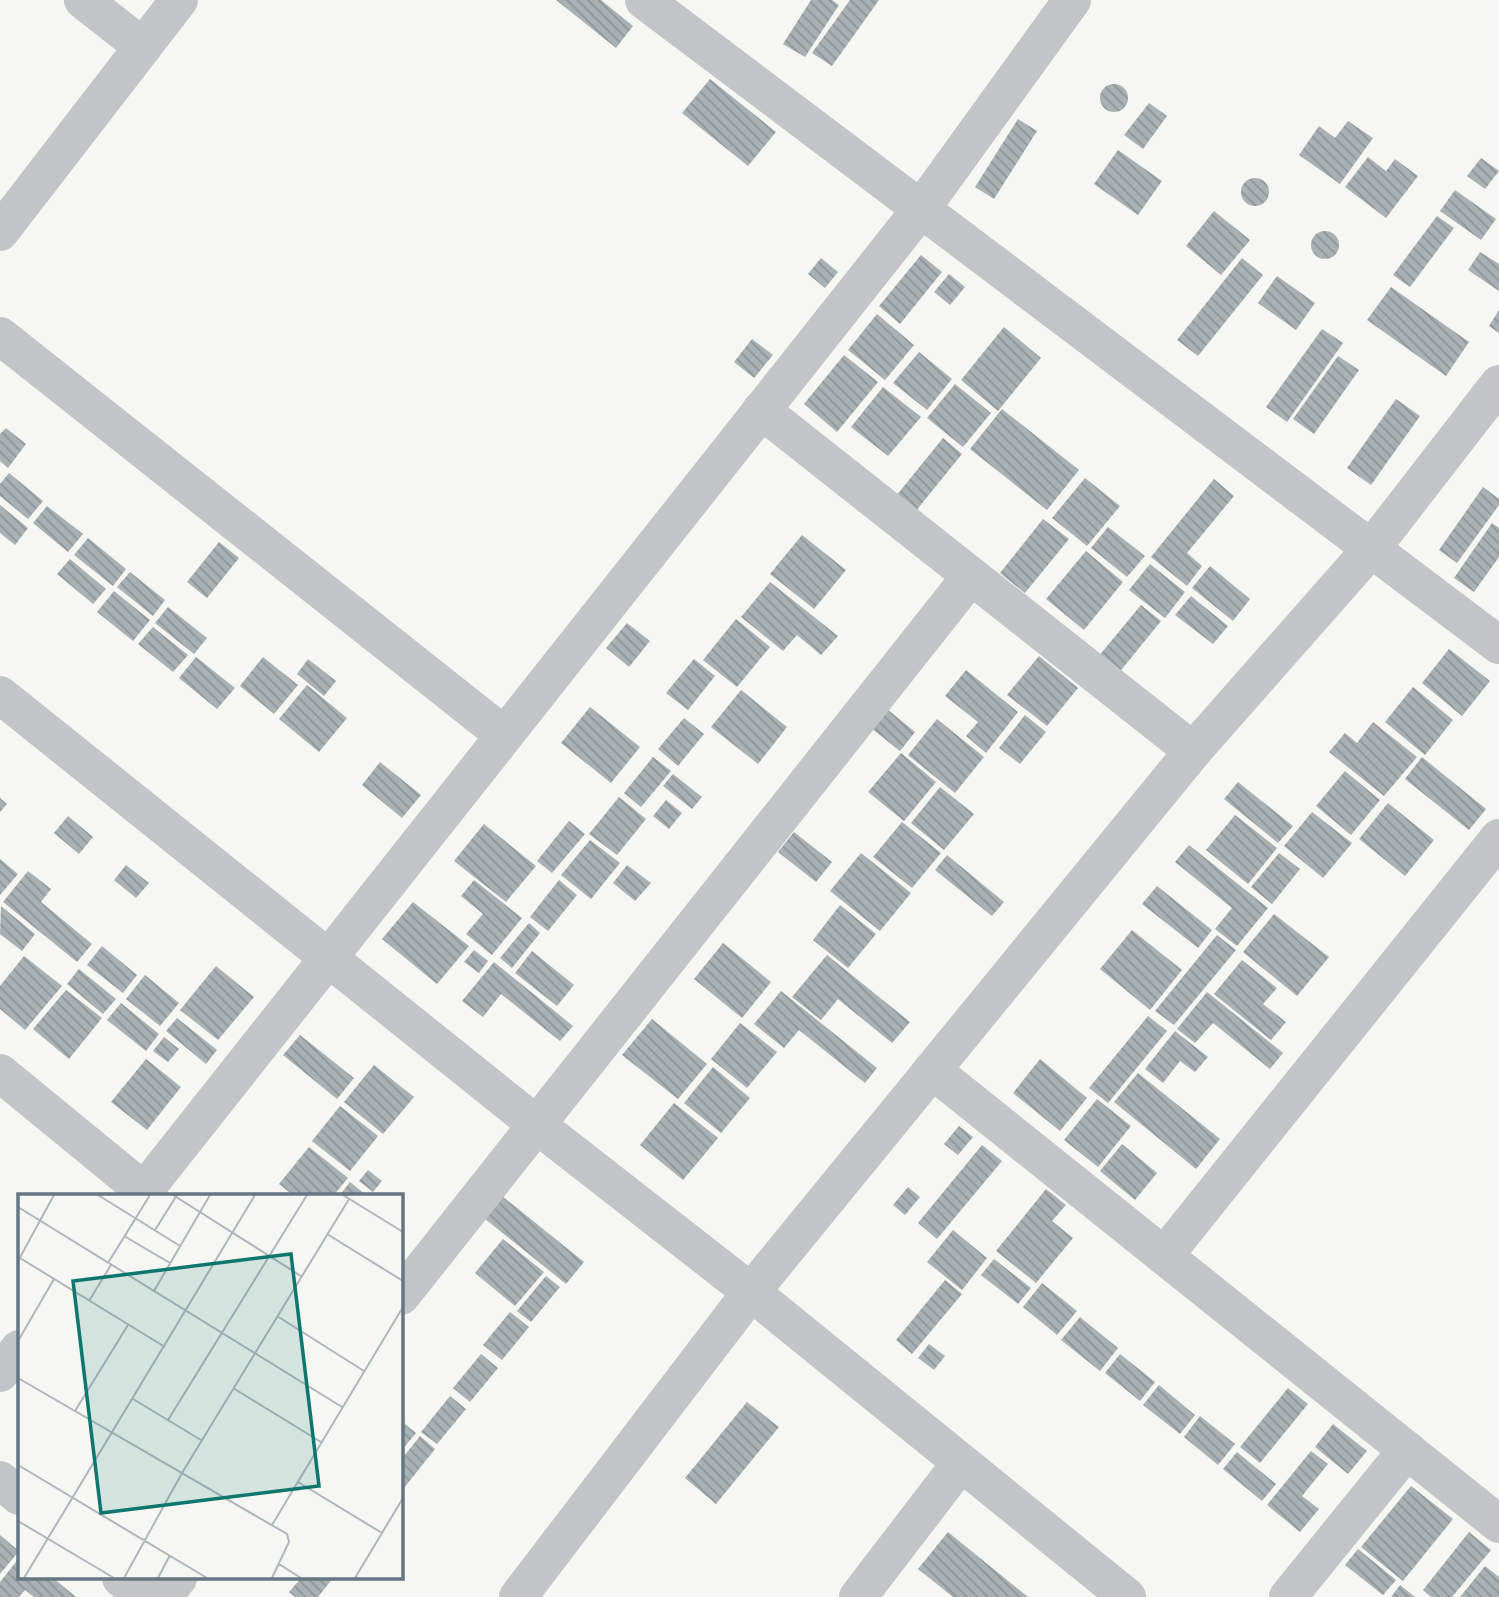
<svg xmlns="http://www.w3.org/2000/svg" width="1499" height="1597" viewBox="0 0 1499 1597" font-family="Poppins,sans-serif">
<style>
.building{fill:url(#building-back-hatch)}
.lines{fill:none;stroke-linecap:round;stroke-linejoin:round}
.minor{stroke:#c1c5c8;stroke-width:38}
.inset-road{fill:none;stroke:#afb7bc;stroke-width:2}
.view{fill:#0f766e;fill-opacity:0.15;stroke:#0f766e;stroke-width:3.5}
.inset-edge{fill:none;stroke:#667683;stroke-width:3.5}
</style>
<defs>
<pattern id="building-back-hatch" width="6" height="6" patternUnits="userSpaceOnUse" patternTransform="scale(1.75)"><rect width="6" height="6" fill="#a9b1b5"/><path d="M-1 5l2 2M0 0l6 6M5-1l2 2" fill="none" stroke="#8d9599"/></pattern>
</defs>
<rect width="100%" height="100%" fill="#f6f6f3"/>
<!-- building -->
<g class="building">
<path d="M556 0H601L633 26 616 48Z"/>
<path d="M811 0H832L839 5 805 57 783 44Z"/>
<path d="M850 0H879L832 66 812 53Z"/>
<path d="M710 79 776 132 748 166 682 113Z"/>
<circle cx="1114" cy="98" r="14"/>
<path d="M1149 103 1167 116 1143 149 1124 135Z"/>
<path d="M1018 119 1037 131 994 199 975 187Z"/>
<path d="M1348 121 1373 138 1340 184 1299 155 1319 126 1335 138Z"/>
<path d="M1118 150 1162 181 1138 215 1094 184Z"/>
<path d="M1368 157 1386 171 1395 159 1418 176 1386 218 1345 187Z"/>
<path d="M1481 158 1499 171 1485 189 1467 176Z"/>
<circle cx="1255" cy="192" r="14"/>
<path d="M1455 190 1496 219 1481 240 1440 211Z"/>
<path d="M1214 211 1250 240 1221 275 1186 246Z"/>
<path d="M1437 216 1454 228 1410 287 1393 275Z"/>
<circle cx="1325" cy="245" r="14"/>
<path d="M1480 252 1499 264V291L1468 270Z"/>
<path d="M921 255 942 272 900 324 879 306Z"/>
<path d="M821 258 838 272 825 288 808 274Z"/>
<path d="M1242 258 1263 275 1198 356 1177 340Z"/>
<path d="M949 274 965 287 950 305 934 292Z"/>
<path d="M1277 276 1315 303 1296 330 1258 303Z"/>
<path d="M1391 287 1469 342 1446 376 1367 320Z"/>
<path d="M1499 310V333L1489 326Z"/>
<path d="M877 314 914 345 885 380 848 350Z"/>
<path d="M1004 327 1041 358 998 411 961 380Z"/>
<path d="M1322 329 1343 343 1287 422 1266 407Z"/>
<path d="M752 339 773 355 754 378 734 362Z"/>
<path d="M919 352 952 379 927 410 893 383Z"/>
<path d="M844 355 878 382 837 432 804 404Z"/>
<path d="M1338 356 1359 370 1314 434 1293 419Z"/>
<path d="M955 384 991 413 963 447 927 418Z"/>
<path d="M883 387 921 417 888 456 851 427Z"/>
<path d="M1396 399 1420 416 1371 485 1347 468Z"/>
<path d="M1002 409 1079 470 1047 510 970 449Z"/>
<path d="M6 428 26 444 8 468 0 461V434Z"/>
<path d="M943 438 962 454 915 512 896 496Z"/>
<path d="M9 473 43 501 28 519 0 496V484Z"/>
<path d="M1085 478 1120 506 1087 546 1052 518Z"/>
<path d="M1214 479 1234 496 1187 553 1202 566 1187 586 1151 557Z"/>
<path d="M1483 487 1499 499V505L1457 563 1439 550Z"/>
<path d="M0 505 28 528 15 545 0 533Z"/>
<path d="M47 506 83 534 68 552 33 523Z"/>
<path d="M1043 519 1069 539 1025 593 1000 573Z"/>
<path d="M1492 523 1499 528V557L1474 592 1454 578Z"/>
<path d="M1108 527 1145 556 1127 577 1091 548Z"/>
<path d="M802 535 846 570 814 609 770 574Z"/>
<path d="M88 538 126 569 113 586 74 555Z"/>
<path d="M219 542 239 558 207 598 187 582Z"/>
<path d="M1086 551 1123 582 1084 630 1046 599Z"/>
<path d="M70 559 106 589 93 604 57 574Z"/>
<path d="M1150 564 1185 592 1165 618 1129 590Z"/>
<path d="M1210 566 1250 599 1233 621 1192 588Z"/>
<path d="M130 572 165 600 153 616 117 587Z"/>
<path d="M770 582 838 636 821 655 797 635 783 651 741 617Z"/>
<path d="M114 591 150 620 133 641 97 612Z"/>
<path d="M1191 596 1228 626 1213 644 1175 615Z"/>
<path d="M1141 605 1161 621 1118 674 1098 657Z"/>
<path d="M168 607 207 638 194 654 155 623Z"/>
<path d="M736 619 770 647 737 687 703 660Z"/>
<path d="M627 623 650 641 629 667 606 648Z"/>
<path d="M153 627 188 655 173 672 138 644Z"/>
<path d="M1449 649 1490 681 1462 716 1422 683Z"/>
<path d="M1039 656 1078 688 1047 726 1007 695Z"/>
<path d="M196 657 235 688 217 709 179 678Z"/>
<path d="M263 657 298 685 274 714 240 686Z"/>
<path d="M308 659 336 681 324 696 297 674Z"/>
<path d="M694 659 715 676 688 710 666 693Z"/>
<path d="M966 670 1018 712 986 753 966 736 978 722 945 696Z"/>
<path d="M307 685 347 718 319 752 279 719Z"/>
<path d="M1413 687 1453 720 1425 755 1385 722Z"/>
<path d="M741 690 787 727 758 764 711 727Z"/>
<path d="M590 707 640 747 611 783 561 743Z"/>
<path d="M887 709 915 732 900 751 871 728Z"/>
<path d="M1025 715 1046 732 1020 764 999 748Z"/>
<path d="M684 718 704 734 678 766 658 749Z"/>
<path d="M937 719 984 757 955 793 908 755Z"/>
<path d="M1373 722 1417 757 1384 796 1329 752 1345 733 1357 743Z"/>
<path d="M901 753 936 782 904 821 868 792Z"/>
<path d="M653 757 671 771 641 807 624 793Z"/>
<path d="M1422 757 1486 809 1469 830 1405 779Z"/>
<path d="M380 762 421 795 402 818 362 785Z"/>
<path d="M1345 771 1380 800 1351 835 1316 806Z"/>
<path d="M673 774 702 797 692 809 663 786Z"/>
<path d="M1238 782 1293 826 1278 843 1224 799Z"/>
<path d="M940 787 974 814 944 850 911 823Z"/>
<path d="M619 797 646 819 617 855 589 834Z"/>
<path d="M0 798 7 804 0 812Z"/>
<path d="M666 800 682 813 669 829 653 816Z"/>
<path d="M1388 803 1434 840 1405 876 1359 839Z"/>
<path d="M1312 812 1352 843 1323 878 1284 846Z"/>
<path d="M1235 815 1277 848 1248 884 1206 850Z"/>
<path d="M68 816 93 837 79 854 54 833Z"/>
<path d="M569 821 585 834 552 873 537 861Z"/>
<path d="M902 822 941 853 912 888 873 857Z"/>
<path d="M484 824 536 866 506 902 454 861Z"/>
<path d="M794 832 832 862 816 882 778 852Z"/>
<path d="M590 840 620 863 591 899 561 875Z"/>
<path d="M1189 845 1268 908 1237 946 1215 929 1232 908 1175 862Z"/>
<path d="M861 853 911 893 880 931 830 891Z"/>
<path d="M1279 853 1300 869 1272 904 1251 887Z"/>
<path d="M947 855 1004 902 992 916 935 870Z"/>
<path d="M0 859 18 874 0 895Z"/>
<path d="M126 865 149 883 136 898 114 880Z"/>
<path d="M627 865 651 883 635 901 613 883Z"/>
<path d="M28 871 51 889 41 902 92 944 77 962 3 902Z"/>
<path d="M474 880 522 918 492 955 466 934 483 914 461 896Z"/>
<path d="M559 880 577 895 548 931 530 917Z"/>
<path d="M1157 886 1212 930 1198 948 1142 904Z"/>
<path d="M413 902 469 946 437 984 382 939Z"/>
<path d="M840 905 876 934 848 968 813 940Z"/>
<path d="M1 906 35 934 22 951 0 934Z"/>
<path d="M1274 914 1329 957 1297 996 1243 952Z"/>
<path d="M529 923 540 933 512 968 500 958Z"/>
<path d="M1132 930 1182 970 1150 1010 1100 969Z"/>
<path d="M1217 935 1236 950 1174 1025 1155 1011Z"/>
<path d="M723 943 771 982 742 1018 694 979Z"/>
<path d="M102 946 137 975 123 993 87 965Z"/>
<path d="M474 950 488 961 479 973 464 962Z"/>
<path d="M532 951 574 985 557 1006 515 973Z"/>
<path d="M827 955 910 1022 892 1043 838 999 821 1020 792 997Z"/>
<path d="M24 956 62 986 25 1030 0 1009V986Z"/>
<path d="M1242 960 1277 988 1263 1004 1286 1022 1271 1040 1214 994Z"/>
<path d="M494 962 573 1026 560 1041 501 994 483 1017 462 1001Z"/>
<path d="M216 966 254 997 218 1040 180 1010Z"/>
<path d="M79 969 116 999 103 1014 67 984Z"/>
<path d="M145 975 179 1003 160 1026 126 999Z"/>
<path d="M66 990 102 1018 69 1059 33 1029Z"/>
<path d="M781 991 877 1068 865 1083 799 1030 784 1048 754 1024Z"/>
<path d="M1207 992 1283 1053 1270 1069 1213 1023 1195 1043 1177 1029Z"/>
<path d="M121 1003 159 1034 146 1051 107 1020Z"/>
<path d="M1148 1016 1167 1031 1108 1103 1089 1088Z"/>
<path d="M177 1018 217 1050 206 1064 166 1031Z"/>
<path d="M652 1019 707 1064 678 1099 622 1055Z"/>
<path d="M740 1023 777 1052 747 1088 711 1059Z"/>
<path d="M1175 1031 1208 1057 1195 1072 1180 1061 1163 1083 1145 1069Z"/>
<path d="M300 1035 354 1078 337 1099 283 1055Z"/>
<path d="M164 1037 179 1049 168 1062 153 1051Z"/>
<path d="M146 1059 181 1087 147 1130 111 1102Z"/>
<path d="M1040 1059 1087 1098 1060 1131 1013 1093Z"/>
<path d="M374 1065 414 1097 383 1134 344 1102Z"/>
<path d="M713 1067 750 1098 721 1133 684 1103Z"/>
<path d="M1138 1073 1220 1139 1196 1169 1114 1102Z"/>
<path d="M1097 1099 1131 1126 1098 1167 1064 1140Z"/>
<path d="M674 1103 718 1138 683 1180 640 1145Z"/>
<path d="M340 1106 378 1136 350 1171 312 1141Z"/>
<path d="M959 1126 973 1137 958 1155 944 1144Z"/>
<path d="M1122 1144 1157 1173 1135 1200 1100 1171Z"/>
<path d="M982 1145 1002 1161 937 1239 918 1223Z"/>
<path d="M309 1147 348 1178 333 1196H294L279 1184Z"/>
<path d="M368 1170 382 1181 373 1192 359 1181Z"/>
<path d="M350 1182 367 1196H339Z"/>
<path d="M908 1187 920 1197 905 1215 893 1205Z"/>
<path d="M1046 1189 1066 1205 1052 1221 1073 1238 1036 1283 996 1251Z"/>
<path d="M502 1196 584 1262 566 1284 484 1218Z"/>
<path d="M953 1230 987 1258 962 1290 927 1262Z"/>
<path d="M503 1239 544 1272 515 1306 475 1273Z"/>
<path d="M994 1259 1031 1288 1018 1304 981 1275Z"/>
<path d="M546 1276 560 1287 531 1322 517 1311Z"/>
<path d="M945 1280 962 1294 912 1354 896 1340Z"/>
<path d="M1042 1283 1077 1311 1057 1335 1023 1307Z"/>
<path d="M510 1312 529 1327 502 1360 483 1345Z"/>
<path d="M1080 1317 1118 1348 1100 1371 1061 1340Z"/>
<path d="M929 1344 945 1356 934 1370 918 1358Z"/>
<path d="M481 1354 498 1368 470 1402 453 1388Z"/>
<path d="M1120 1354 1155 1382 1140 1401 1105 1373Z"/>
<path d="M1159 1385 1195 1415 1180 1434 1143 1405Z"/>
<path d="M1288 1388 1308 1404 1260 1463 1240 1447Z"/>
<path d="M450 1396 466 1409 437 1444 421 1432Z"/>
<path d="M747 1402 779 1427 716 1504 685 1478Z"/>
<path d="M1200 1416 1235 1444 1218 1465 1184 1437Z"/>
<path d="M401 1421 416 1433 401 1451Z"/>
<path d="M1333 1424 1367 1451 1348 1474 1315 1447Z"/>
<path d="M420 1436 435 1449 404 1488 401 1485V1460Z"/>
<path d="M1311 1451 1328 1464 1302 1496 1319 1509 1300 1532 1267 1505Z"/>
<path d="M1237 1452 1276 1484 1262 1501 1223 1469Z"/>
<path d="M1411 1486 1453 1519 1403 1581 1361 1547Z"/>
<path d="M948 1532 1028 1597H953L918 1569Z"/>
<path d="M1469 1532 1491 1550 1452 1597H1431L1423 1590Z"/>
<path d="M0 1535 19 1551 0 1574Z"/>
<path d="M1358 1549 1396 1580 1383 1595 1345 1565Z"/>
<path d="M19 1558V1578H53L76 1597H34L25 1590 19 1597H0V1582Z"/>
<path d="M1485 1566 1499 1577V1597H1460Z"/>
<path d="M301 1578H333L318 1597H295L289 1592Z"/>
<path d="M1400 1585 1415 1597H1391Z"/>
</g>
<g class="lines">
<!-- minor -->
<g class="minor">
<path d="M83 0 143 47"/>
<path d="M644 0 1499 645"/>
<path d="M0 232 179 0"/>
<path d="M0 336 504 735"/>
<path d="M761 410 1193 751"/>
<path d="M0 695 537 1125 751 1292 1127 1597"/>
<path d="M932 1070 1499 1524"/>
<path d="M0 1073 144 1191"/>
<path d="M140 1196 921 209 1072 0"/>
<path d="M1164 1256 1499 838"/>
<path d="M401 1296 971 576"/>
<path d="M0 1373 19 1349"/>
<path d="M0 1480 19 1496"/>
<path d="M121 1578 145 1597"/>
<path d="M163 1597 178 1578"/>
<path d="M518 1597 751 1292 1193 751 1371 549 1499 384"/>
<path d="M858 1597 960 1464"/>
<path d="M1288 1597 1407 1450"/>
</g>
</g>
<!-- overview -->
<g transform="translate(18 1194)">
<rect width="385" height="385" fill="#f6f6f3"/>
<path class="inset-road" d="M80 1 162 52M155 1 283 82M325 1 385 38M0 13 324 213M137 36 159 1M309 40 385 87M106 42 152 69M2 64 147 153M0 67 36 1M90 69 132 1M136 97 192 1M71 107 93 71M259 122 346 177M0 147 36 85M0 184 269 340 271 348 254 384M215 194 303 248M115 205 183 246M57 217 110 131M150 226 289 1M0 271 189 384M280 288 364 339M0 327 96 384M254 331 385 113M261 370 283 384M6 384 237 1M106 384 164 279 331 5M140 384 152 361M337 384 385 304"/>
<path class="view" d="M273 60 301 292 83 319 55 87Z"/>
<rect width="385" height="385" class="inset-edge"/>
</g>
</svg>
